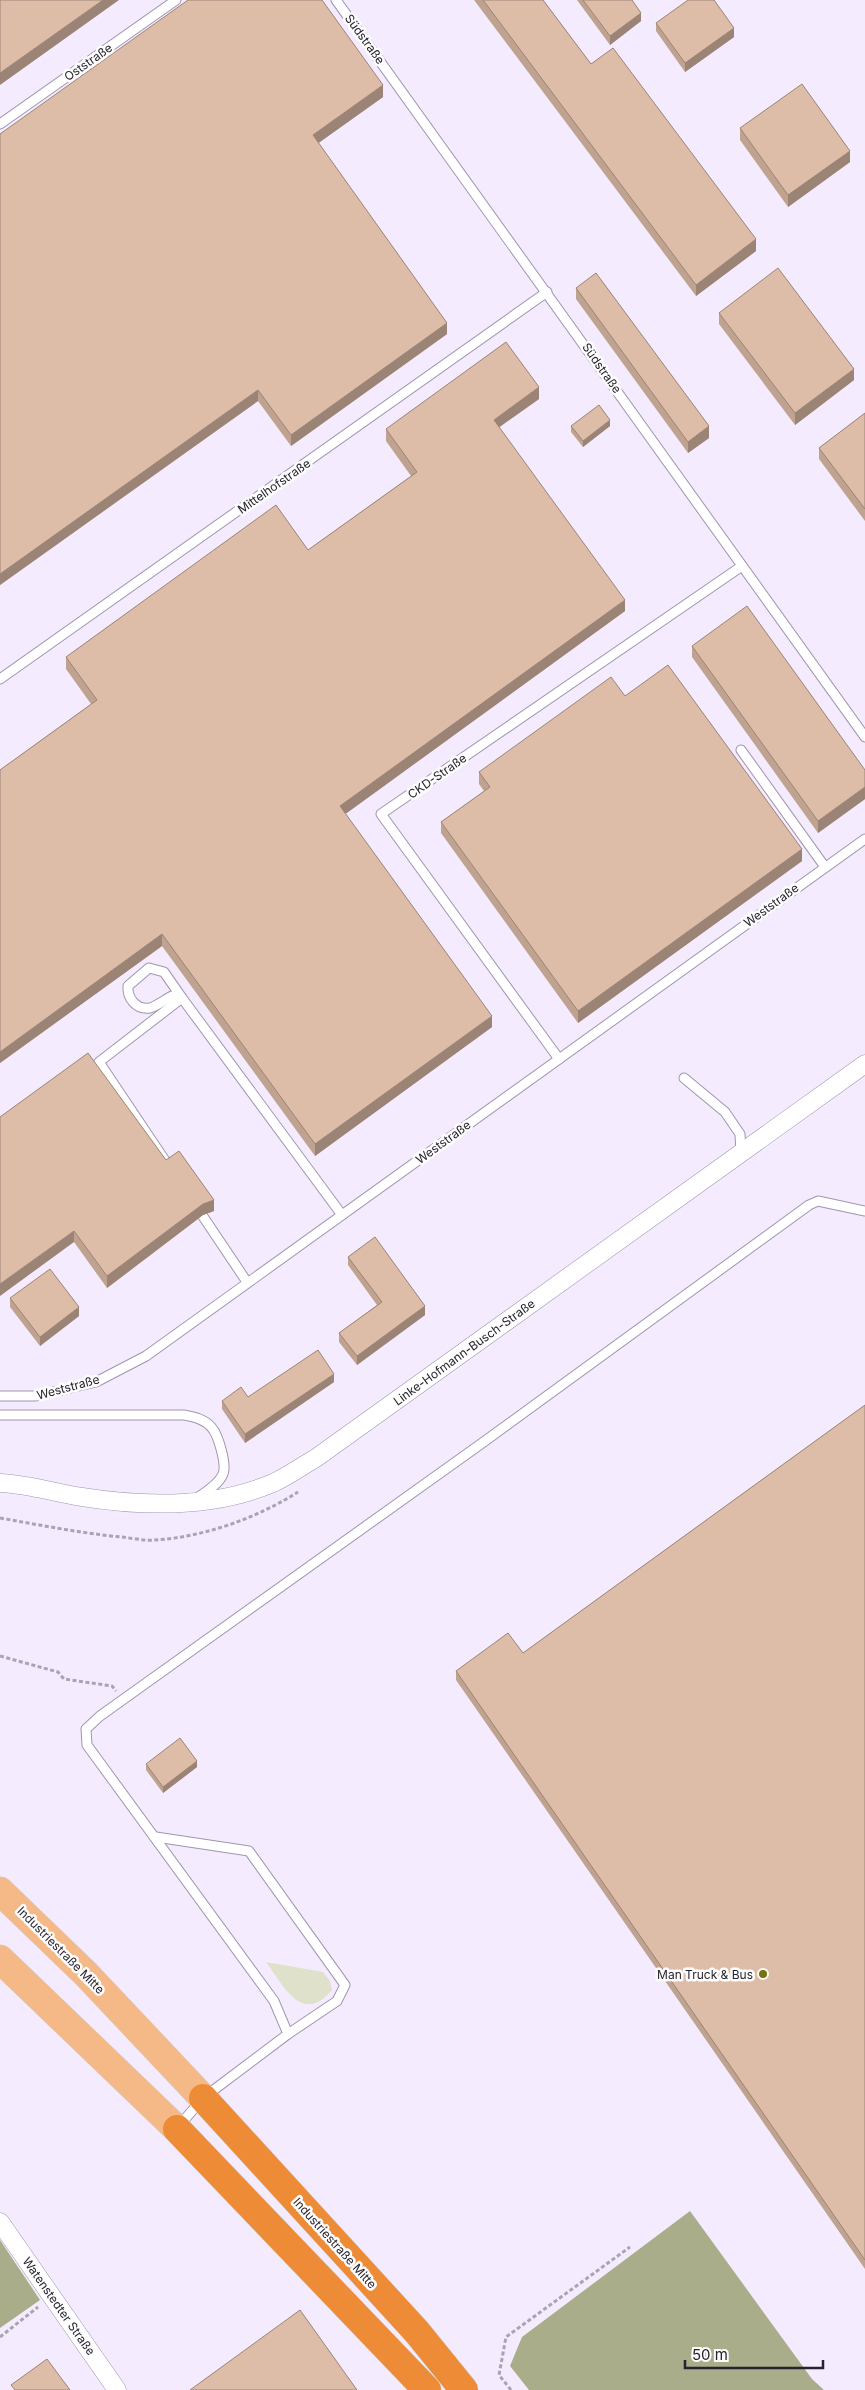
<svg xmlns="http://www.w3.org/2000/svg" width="865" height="2390" viewBox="0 0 865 2390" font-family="Inter,sans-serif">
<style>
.green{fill:#dfe1cb}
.forest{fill:#a9ad8a}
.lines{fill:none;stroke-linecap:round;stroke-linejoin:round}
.lane-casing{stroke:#a194b1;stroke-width:11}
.street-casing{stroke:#a194b1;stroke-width:19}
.primary-casing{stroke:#d4d3d5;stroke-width:29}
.highway-casing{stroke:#d4d3d5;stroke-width:29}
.path{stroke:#aaa3b3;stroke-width:3;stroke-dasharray:4 2.5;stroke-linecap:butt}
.lane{stroke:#fff;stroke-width:9}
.street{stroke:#fff;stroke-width:18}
.primary{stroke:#f4b986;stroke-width:28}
.highway{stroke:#ed8b36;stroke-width:28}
.wall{fill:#bfa390}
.shaded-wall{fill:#9b8476}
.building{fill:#debda8;stroke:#9b8476}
.poi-dot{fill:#797010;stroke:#fdfdfd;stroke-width:2}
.labels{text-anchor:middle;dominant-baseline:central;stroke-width:5;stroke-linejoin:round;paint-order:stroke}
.street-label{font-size:12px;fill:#27222d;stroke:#fdfdfd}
.poi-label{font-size:12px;fill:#27222d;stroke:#fdfdfd;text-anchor:end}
</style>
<rect width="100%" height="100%" fill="#f4ecfe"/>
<!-- green -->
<path class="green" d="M266 1962 323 1972 330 1981 332 1990C302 2026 283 1985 266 1962Z"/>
<!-- forest -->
<g class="forest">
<path d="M690 2211 812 2379 824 2390H529L510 2366 522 2337Z"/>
<path d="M0 2240 40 2300 0 2328Z"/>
</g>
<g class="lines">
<!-- lane casing -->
<g class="lane-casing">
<g id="lane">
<path d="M336 0 865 737"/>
<path d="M0 124 176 0"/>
<path d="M0 679 547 292"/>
<path d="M741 750 825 867"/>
<path d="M149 968 164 972 182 998 172 996C166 999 157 1006 150 1008 136 1010 127 998 128 986Z"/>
<path d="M559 1059 381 814 742 566"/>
<path d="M684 1078 725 1112 740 1134 741 1154"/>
<path d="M166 1162 99 1062 182 998 342 1215"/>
<path d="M196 1206 247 1282"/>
<path d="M0 1396H36L96 1382 146 1356 865 839"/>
<path d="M0 1415H184C194 1417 205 1419 212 1428 218 1435 227 1464 223 1474 219 1484 206 1492 197 1498"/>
<path d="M156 1837 249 1851 345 1985 337 2001 288 2034"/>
<path d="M179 2126 203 2098 288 2034 274 2001 87 1745 86 1729 100 1716 485 1441 809 1205 818 1201 865 1211"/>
</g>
</g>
<!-- street casing -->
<g class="street-casing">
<g id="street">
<path d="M0 1483C28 1484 55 1493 82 1497 145 1507 214 1508 273 1483 288 1476 302 1466 316 1458L865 1064"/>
<path d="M0 2222 117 2390"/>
</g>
</g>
<!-- primary casing -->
<g class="primary-casing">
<g id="primary">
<path d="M0 1891 86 1974 203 2098"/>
<path d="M0 1959 177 2129"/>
</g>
</g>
<!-- highway casing -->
<g class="highway-casing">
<g id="highway">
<path d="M203 2098 417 2332 464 2390"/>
<path d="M177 2129 427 2390"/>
</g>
</g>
<!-- path -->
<g class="path">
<path d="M0 1518C40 1525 80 1533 121 1537 132 1538 144 1541 155 1540 204 1537 257 1518 298 1492"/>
<path d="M0 1656 58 1672 64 1679 112 1686 116 1691"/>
<path d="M0 2337 38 2307"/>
<path d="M511 2390 499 2375 506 2337 630 2247"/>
</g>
<!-- lane -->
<use href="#lane" class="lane"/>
<!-- street -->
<use href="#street" class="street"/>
<!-- primary -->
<use href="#primary" class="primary"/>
<!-- highway -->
<use href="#highway" class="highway"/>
</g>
<!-- wall -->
<g class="wall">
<path d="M474 0H543L591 64 756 251 696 296Z"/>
<path d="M577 0H632L641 21 610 45Z"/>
<path d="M656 23 734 37 685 72 656 31Z"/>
<path d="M383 97 318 143 447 334 291 446 258 401 0 585V134Z"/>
<path d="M740 128 850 162 788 207 740 140Z"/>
<path d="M576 288 709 438 688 453 576 299Z"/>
<path d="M719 313 854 380 795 425 719 324Z"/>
<path d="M539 399 499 427 625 611 345 814 492 1027 315 1156 162 946 0 1063V770L91 704 66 669V657L308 550 411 476 386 441V429Z"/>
<path d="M865 413V521L819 459V448Z"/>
<path d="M571 426H610L583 447 571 432Z"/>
<path d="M692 646 865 770V799L818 833 692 657Z"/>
<path d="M625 696 802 861 578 1023 441 833V822L484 791 479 784V772Z"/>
<path d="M0 1117 166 1160 214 1211 203 1215 107 1288 74 1242Z"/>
<path d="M348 1257 425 1315 357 1365 339 1342V1333L377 1305 348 1265Z"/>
<path d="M10 1298 79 1316 40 1346 10 1307Z"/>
<path d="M334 1382 245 1443 222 1409V1401Z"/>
<path d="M865 1405V2269L456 1680V1671L523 1653Z"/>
<path d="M146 1764 197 1767 163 1793 146 1770Z"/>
</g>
<!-- shaded-wall -->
<g class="shaded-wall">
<path d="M103 0H119L0 85V73Z"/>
<path d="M641 13V21L610 45V36Z"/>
<path d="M734 28V37L685 72V63Z"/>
<path d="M383 85V97L313 147V135Z"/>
<path d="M850 151V162L788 207V195Z"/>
<path d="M756 239V251L696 296V285Z"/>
<path d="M447 323V334L291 446V435Z"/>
<path d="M854 369V380L795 425V413Z"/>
<path d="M539 387V399L494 431V420Z"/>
<path d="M258 390V401L0 585V574Z"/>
<path d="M610 420V426L583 447V441Z"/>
<path d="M709 426V438L688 453V442Z"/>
<path d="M625 600V611L340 818V806Z"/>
<path d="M865 787V799L818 833V821Z"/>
<path d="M802 849V861L578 1023V1011Z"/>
<path d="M162 934V946L0 1063V1052Z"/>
<path d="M492 1016V1027L315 1156V1144Z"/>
<path d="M214 1200V1211L203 1215 107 1288V1276L203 1204Z"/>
<path d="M74 1231V1242L0 1296V1284Z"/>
<path d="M425 1306V1315L357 1365V1356Z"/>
<path d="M79 1307V1316L40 1346V1337Z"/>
<path d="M334 1374V1382L245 1443V1434Z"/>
<path d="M197 1761V1767L163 1793V1787Z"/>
</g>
<!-- building -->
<g class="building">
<path d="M0 0H103L0 73Z"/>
<path d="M188 0H322L383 85 313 135 447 323 291 435 258 390 0 574V134Z"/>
<path d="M483 0H543L591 64 613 48 756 239 696 285Z"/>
<path d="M583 0H632L641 13 610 36Z"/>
<path d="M688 0H714L734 28 685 63 656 23Z"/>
<path d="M802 84 850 151 788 195 740 128Z"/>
<path d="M778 268 854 369 795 413 719 313Z"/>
<path d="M596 273 709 426 688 442 576 288Z"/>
<path d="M506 342 539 387 494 420 625 600 340 806 492 1016 315 1144 162 934 0 1052V770L97 700 66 657 276 505 308 550 417 472 386 429Z"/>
<path d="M599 405 610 420 583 441 571 426Z"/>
<path d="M865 413V509L819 448Z"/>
<path d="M747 606 865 770V787L818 821 692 646Z"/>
<path d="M668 665 802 849 578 1011 441 822 490 787 479 772 611 677 625 696Z"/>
<path d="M88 1053 166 1160 179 1151 214 1200 203 1204 107 1276 74 1231 0 1284V1117Z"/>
<path d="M375 1237 425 1306 357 1356 339 1333 382 1302 348 1257Z"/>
<path d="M50 1269 79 1307 40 1337 10 1298Z"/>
<path d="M318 1350 334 1374 245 1434 222 1401 241 1387 248 1397Z"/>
<path d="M865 1405V2260L456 1671 508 1633 523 1653Z"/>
<path d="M180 1738 197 1761 163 1787 146 1764Z"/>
<path d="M300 2310 357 2390H190Z"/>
<path d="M47 2359 70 2390H15L11 2385Z"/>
</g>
<!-- markers -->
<circle class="poi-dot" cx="763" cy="1974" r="5"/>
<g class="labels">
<!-- street labels -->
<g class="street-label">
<text transform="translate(365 39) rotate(54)">Südstraße</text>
<text transform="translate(88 62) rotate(-35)">Oststraße</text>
<text transform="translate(602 368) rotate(55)">Südstraße</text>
<text transform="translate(274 486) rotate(-35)">Mittelhofstraße</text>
<text transform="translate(437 776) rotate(-35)">CKD-Straße</text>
<text transform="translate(771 905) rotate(-36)">Weststraße</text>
<text transform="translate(443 1142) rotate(-36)">Weststraße</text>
<text transform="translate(464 1352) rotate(-36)">Linke-Hofmann-Busch-Straße</text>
<text transform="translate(68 1387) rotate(-15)">Weststraße</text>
<text transform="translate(61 1950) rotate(45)">Industriestraße Mitte</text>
<text transform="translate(335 2243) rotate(48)">Industriestraße Mitte</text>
<text transform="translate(59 2306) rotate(55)">Watenstedter Straße</text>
</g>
<!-- poi labels -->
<g class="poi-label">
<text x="753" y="1974">Man Truck &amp; Bus</text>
</g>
</g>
<!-- scale -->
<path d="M685 2360v8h138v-8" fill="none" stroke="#27222d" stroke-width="2.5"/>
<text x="692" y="2360" font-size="15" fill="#27222d" stroke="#fdfdfd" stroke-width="4" paint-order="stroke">50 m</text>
</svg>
